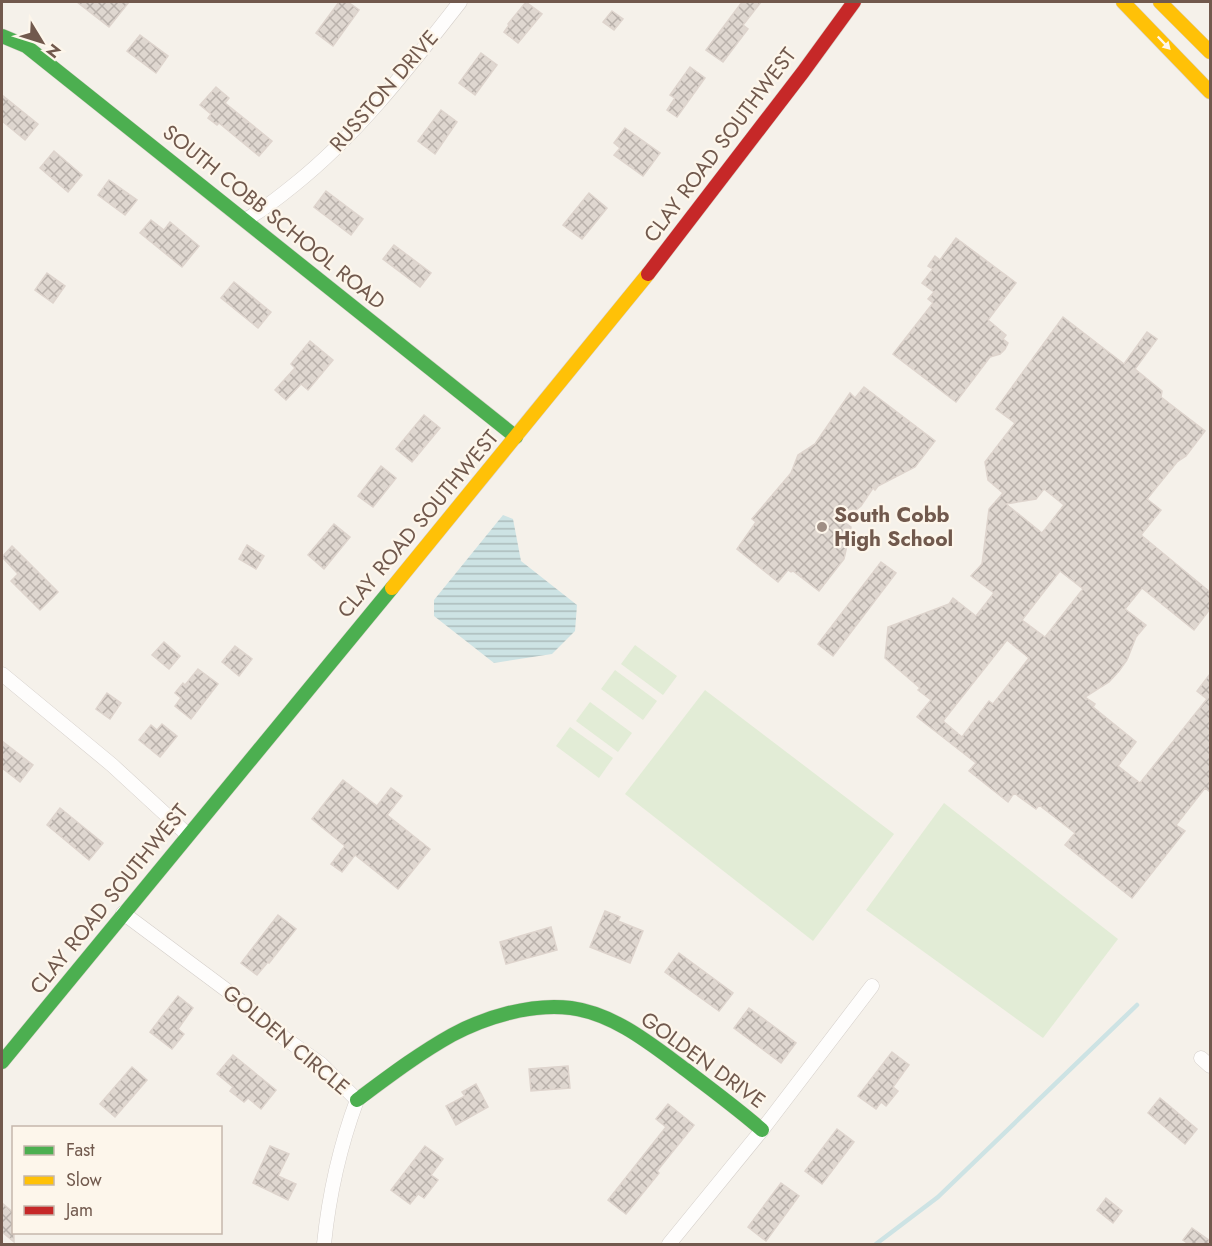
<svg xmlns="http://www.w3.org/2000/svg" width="1212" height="1246" viewBox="0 0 1212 1246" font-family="Jost,sans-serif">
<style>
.grass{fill:#e2ecd6}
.water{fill:url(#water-rules)}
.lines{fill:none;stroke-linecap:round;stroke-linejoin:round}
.stream{stroke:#cde3e4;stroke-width:4.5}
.building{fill:url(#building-cross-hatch);stroke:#ded4cd;stroke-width:1.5;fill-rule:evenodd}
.street-casing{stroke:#d4cec9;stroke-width:15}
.fast-casing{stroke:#d5cec6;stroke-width:15}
.slow-casing{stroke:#d5cec6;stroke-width:15}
.jam-casing{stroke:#d5cec6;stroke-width:15}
.street{stroke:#fefdfc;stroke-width:14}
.fast{stroke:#4caf50;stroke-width:14}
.slow{stroke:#ffc107;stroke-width:14}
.jam{stroke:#c62828;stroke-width:14}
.oneway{fill:#fdf6eb}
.poi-dot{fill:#9f8e84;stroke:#fdf6eb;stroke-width:2}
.labels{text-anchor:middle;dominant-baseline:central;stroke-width:4.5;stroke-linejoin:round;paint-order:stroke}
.street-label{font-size:21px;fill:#71594d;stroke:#fdf6eb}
.poi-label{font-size:21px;font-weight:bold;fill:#71594d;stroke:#fdf6eb;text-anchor:start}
</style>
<defs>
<pattern id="water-rules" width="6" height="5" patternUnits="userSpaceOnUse" patternTransform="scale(1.5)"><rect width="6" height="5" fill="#cde3e4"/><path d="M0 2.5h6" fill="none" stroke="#abbbbb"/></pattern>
<pattern id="building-cross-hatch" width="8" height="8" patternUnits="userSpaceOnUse" patternTransform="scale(1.5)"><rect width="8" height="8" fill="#dfd7d0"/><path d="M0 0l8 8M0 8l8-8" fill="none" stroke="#b9b1ab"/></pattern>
</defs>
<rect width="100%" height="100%" fill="#f5f1ea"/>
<!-- grass -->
<g class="grass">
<path d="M635 645 677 676 663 695 621 664Z"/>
<path d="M615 670 657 701 643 720 601 689Z"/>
<path d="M705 690 894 834 813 941 625 794Z"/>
<path d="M590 702 632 733 618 752 576 721Z"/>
<path d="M570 727 613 758 599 778 556 746Z"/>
<path d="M944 803 1118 939 1043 1038 866 910Z"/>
</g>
<!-- water -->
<path class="water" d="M503 515 513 519 521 561 577 605 575 631 552 654 494 663 434 616V600Z"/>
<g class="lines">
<!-- stream -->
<path class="stream" d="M876 1244 938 1197 1137 1005"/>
</g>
<!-- building -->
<g class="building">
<path d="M77 2H129L109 27Z"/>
<path d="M339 2H348L359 10 333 46 316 33Z"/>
<path d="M526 2 542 14 518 43 504 32 509 25 508 24Z"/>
<path d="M742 2H761L743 25 748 29 723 62 706 50Z"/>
<path d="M612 11 623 19 614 30 603 22Z"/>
<path d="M140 35 168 56 156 73 127 51Z"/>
<path d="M481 53 497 65 475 95 459 83Z"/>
<path d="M690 67 705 78 677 117 667 110 675 98 670 95Z"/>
<path d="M216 87 229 98 225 103 272 141 259 156 219 123 217 125 208 118 211 114 200 105Z"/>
<path d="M2 95 38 124 25 140 2 121Z"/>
<path d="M441 110 457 122 435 154 418 141Z"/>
<path d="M625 128 660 153 643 176 614 155 620 148 614 143Z"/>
<path d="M54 151 82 175 68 192 40 168Z"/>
<path d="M109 180 137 200 125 215 98 195Z"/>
<path d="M326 191 363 219 351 235 314 207Z"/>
<path d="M589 193 607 208 582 239 563 225Z"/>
<path d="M151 220 164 230 170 222 199 246 182 267 140 233Z"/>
<path d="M956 238 1016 283 988 320 1006 335 1003 339 1008 343 1005 349 1000 354 990 357 956 402 893 354 933 303 928 299 934 292 922 283 933 269 928 266 935 256 940 260Z"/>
<path d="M394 245 431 273 420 287 383 259Z"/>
<path d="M47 273 65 286 53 303 35 290Z"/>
<path d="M234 282 271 312 258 328 221 298Z"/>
<path d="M1063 317 1124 364 1147 332 1157 339 1135 369 1162 391 1161 397 1205 431 1186 456 1177 462 1147 499 1161 510 1141 535 1210 592V609L1194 630 1142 588 1125 609 1146 625 1136 637 1127 660 1119 671 1109 682 1085 697 1095 704 1093 707 1136 742 1118 766 1140 783 1207 699 1197 691 1210 674V792L1205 788 1176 825 1185 831 1132 898 1065 845 1075 833 1039 805 1036 809 1014 793 1008 802 969 771 976 763 917 717 931 700 918 690 920 688 885 658 888 627 949 604 953 598 976 616 994 593 971 576 982 564 989 509 1003 493 988 480 985 462 1015 423 996 409ZM1044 489 1064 505 1042 533 1006 504 1036 499ZM1060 571 1083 589 1045 637 1022 620ZM1007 640 1029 658 993 704 989 701 962 737 943 721Z"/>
<path d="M310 341 333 360 308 390 301 384 286 400 275 390 295 368 291 364Z"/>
<path d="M864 387 935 441 915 467 878 486 875 490 873 488 861 506 843 521 851 527 844 559 819 591 793 571 791 572 788 570 778 582 737 549 756 522 752 519 791 473 798 455 815 444 850 393 855 398Z"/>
<path d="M424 415 440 428 412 462 396 449Z"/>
<path d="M381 466 396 478 373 507 358 496Z"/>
<path d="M334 524 350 537 324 569 308 555Z"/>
<path d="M247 545 264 556 256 569 239 559Z"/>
<path d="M12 546 58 592 40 610 11 581 18 574 2 557Z"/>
<path d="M881 562 896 573 833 656 818 644Z"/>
<path d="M164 642 180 656 169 669 152 655Z"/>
<path d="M235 646 252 659 239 676 222 662Z"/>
<path d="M198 669 218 684 191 719 175 706 181 698 175 693 183 683 185 685Z"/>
<path d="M107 693 121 703 110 719 96 709Z"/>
<path d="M162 724 177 736 160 757 139 740 151 725 157 730Z"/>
<path d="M2 741 33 765 20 782 2 768Z"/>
<path d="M343 780 377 806 391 788 402 796 387 815 430 849 398 889 355 855 342 872 331 864 345 846 312 819Z"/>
<path d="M60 808 103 843 89 860 47 825Z"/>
<path d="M605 911 620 917 618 921 643 931 630 963 590 947Z"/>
<path d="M278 915 296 929 269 963 268 962 257 975 241 963Z"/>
<path d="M551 927 557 950 506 964 500 942Z"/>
<path d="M679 953 733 993 719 1011 665 972Z"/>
<path d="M178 996 193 1008 178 1029 184 1034 172 1049 150 1032Z"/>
<path d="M749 1008 796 1043 781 1063 734 1028Z"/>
<path d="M892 1052 909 1065 893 1087 898 1091 886 1106 881 1102 876 1109 858 1096Z"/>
<path d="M233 1055 276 1090 261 1109 248 1098 244 1102 230 1091 233 1087 217 1074Z"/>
<path d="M568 1066 570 1088 531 1091 529 1069Z"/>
<path d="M132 1067 147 1080 115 1117 100 1104Z"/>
<path d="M476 1084 488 1107 456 1125 446 1106 465 1096 462 1092Z"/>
<path d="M1160 1098 1197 1129 1185 1144 1148 1113Z"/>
<path d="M668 1104 694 1125 657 1171 659 1173 626 1214 608 1200 666 1127 656 1119Z"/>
<path d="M837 1129 854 1142 822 1184 805 1171Z"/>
<path d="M270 1146 289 1154 278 1176 296 1184 288 1200 253 1183Z"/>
<path d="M425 1146 443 1159 431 1175 438 1180 424 1198 418 1194 410 1204 391 1190Z"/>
<path d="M781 1183 799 1196 766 1241 748 1227Z"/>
<path d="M1106 1198 1122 1211 1113 1223 1097 1210Z"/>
<path d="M2 1203 14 1213V1242L2 1232Z"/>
<path d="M1192 1228 1210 1241V1245H1190L1183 1240Z"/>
</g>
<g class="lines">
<!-- street casing -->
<g class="street-casing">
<g id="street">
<path d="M245 220C263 210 278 198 294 185 359 133 409 67 460 2"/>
<path d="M2 674 112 765 188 835"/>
<path d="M123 913 237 998 283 1037 321 1064 357 1100C340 1146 329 1195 324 1244"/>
<path d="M1201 1058 1210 1066"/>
<path d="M669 1244 762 1130 872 986"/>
</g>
</g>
<!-- fast casing -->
<g class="fast-casing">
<g id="fast">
<path d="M2 36 26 46 516 437"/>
<path d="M2 1062 392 588"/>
<path d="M357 1100C388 1077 418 1054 452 1035 485 1017 532 1003 571 1008 615 1014 652 1045 686 1070 712 1090 738 1109 762 1130"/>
</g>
</g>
<!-- slow casing -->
<g class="slow-casing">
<g id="slow">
<path d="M1123 2 1210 92"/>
<path d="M1160 2 1210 52"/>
<path d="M392 588 648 274"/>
</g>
</g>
<!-- jam casing -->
<g class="jam-casing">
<path id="jam" d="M648 274 803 72 854 2"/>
</g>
<!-- street -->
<use href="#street" class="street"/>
<!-- fast -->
<use href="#fast" class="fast"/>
<!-- slow -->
<use href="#slow" class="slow"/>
<!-- jam -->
<use href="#jam" class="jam"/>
</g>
<!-- one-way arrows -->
<defs><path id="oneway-solid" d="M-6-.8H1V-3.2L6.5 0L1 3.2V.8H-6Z" transform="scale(1.5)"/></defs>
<use class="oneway" href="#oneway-solid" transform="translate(1164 43) rotate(46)"/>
<!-- markers -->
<circle class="poi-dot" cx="822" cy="527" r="6"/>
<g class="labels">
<!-- street labels -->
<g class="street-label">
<text transform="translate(384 91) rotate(-49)">RUSSTON DRIVE</text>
<text transform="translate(720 145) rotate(-53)">CLAY ROAD SOUTHWEST</text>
<text transform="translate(274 217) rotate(39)">SOUTH COBB SCHOOL ROAD</text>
<text transform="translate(418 524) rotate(-50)">CLAY ROAD SOUTHWEST</text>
<text transform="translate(109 899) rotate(-51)">CLAY ROAD SOUTHWEST</text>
<text transform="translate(286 1040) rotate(40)">GOLDEN CIRCLE</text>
<text transform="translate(703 1060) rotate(36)">GOLDEN DRIVE</text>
</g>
<!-- poi labels -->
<g class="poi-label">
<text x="834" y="515">South Cobb<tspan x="834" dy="24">High School</tspan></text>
</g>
</g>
<!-- border -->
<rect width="1212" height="1246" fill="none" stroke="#71594d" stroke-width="6"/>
<!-- legend -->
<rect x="12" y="1126" width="210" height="108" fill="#fdf6eb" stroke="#c5b7ac" stroke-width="1.5"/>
<rect x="24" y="1146" width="30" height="9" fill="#4caf50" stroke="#c5b7ac" stroke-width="1.5"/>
<text x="66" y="1156" font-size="18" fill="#71594d">Fast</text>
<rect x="24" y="1176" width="30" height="9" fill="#ffc107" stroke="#c5b7ac" stroke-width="1.5"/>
<text x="66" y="1186" font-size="18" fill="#71594d">Slow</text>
<rect x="24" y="1206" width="30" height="9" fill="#c62828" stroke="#c5b7ac" stroke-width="1.5"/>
<text x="66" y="1216" font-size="18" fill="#71594d">Jam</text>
<!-- north arrow -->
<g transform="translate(42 42) rotate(128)" stroke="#fdf6eb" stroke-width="4.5" paint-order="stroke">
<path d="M0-4.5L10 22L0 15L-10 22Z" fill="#71594d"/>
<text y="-9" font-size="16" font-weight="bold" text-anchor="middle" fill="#71594d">N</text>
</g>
</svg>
